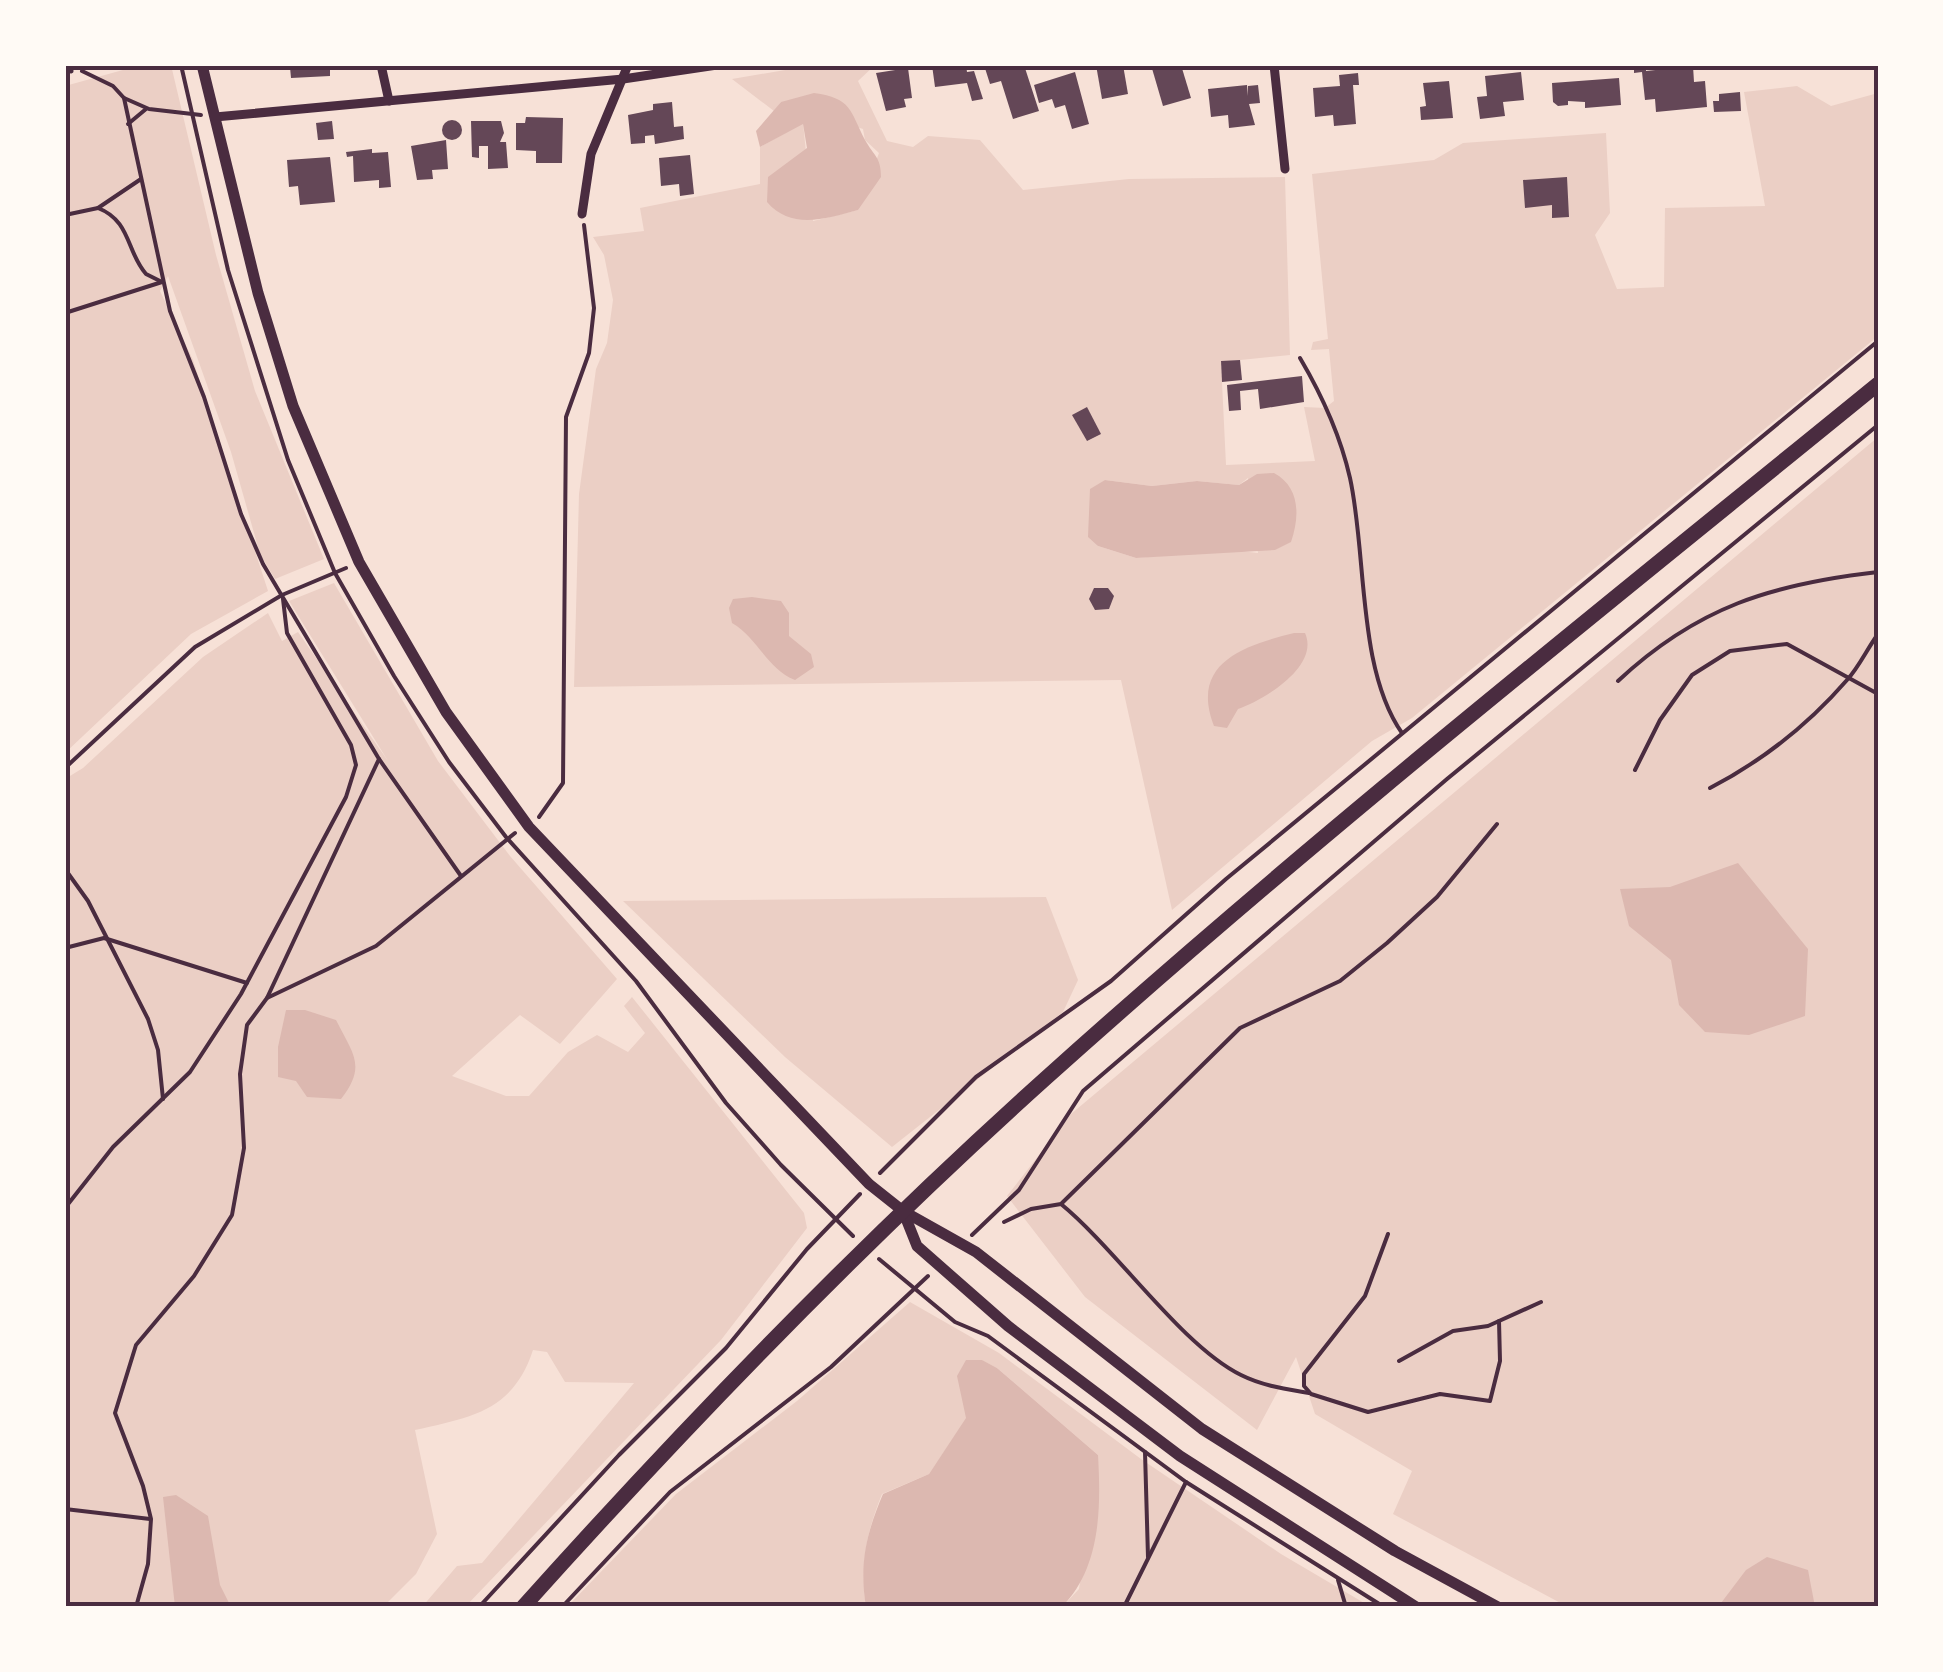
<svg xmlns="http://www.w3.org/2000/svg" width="1943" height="1672" viewBox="0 0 1943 1672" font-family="'Space Grotesk',sans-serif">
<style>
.green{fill:#ebcfc5;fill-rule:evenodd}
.water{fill:#dcb8b0}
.building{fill:#644757}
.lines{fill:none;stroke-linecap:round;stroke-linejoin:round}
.path{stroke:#4a2c40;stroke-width:4}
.service{stroke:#4a2c40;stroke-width:5}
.minor{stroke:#4a2c40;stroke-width:9}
.tertiary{stroke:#4a2c40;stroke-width:11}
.primary{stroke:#4a2c40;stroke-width:15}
.neatline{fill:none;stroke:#4a2c40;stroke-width:4}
</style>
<rect width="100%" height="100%" fill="#f7e1d7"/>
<!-- green -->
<g class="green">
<path d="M141 65H171L216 255 255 391 324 559 275 579 260 554 231 452 168 276 160 291 193 360 268 591 191 634 65 753V86Z"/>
<path d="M814 65H875L858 81 887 141 913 147 928 136 980 140 1023 190 1129 179 1285 177 1290 355 1221 362 1226 465 1315 461 1304 407 1325 408 1334 401 1329 349 1311 350 1313 342 1328 339 1312 174 1434 160 1463 143 1606 133 1610 213 1595 235 1617 289 1664 287 1665 208 1765 206 1744 92 1797 86 1831 106 1878 93V336L1412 718 1372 741 1172 910 1121 680 574 687 579 494 596 369 607 343 613 300 604 255 593 237 644 231 640 208 760 184V147L803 123 813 221 858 210 879 153 865 140 863 129 781 102 774 111 732 79ZM1248 478 1258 553 1231 550 1136 558 1098 546C1083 519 1090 506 1105 480L1152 486 1197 481 1239 485Z"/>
<path d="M1878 437V1607H1568L1393 1514 1412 1471 1315 1414 1296 1357 1257 1430 1085 1297 1007 1196 1071 1114Z"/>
<path d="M334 583 438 761 510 856 617 979 560 1044 520 1015 452 1076 506 1096H529L568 1052 597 1035 628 1052 645 1033 624 1006 632 997 804 1213 807 1228 721 1340 465 1607H422L457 1566 482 1563 634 1383 565 1382 547 1352 533 1350C513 1411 472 1417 415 1430L437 1534 416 1574 383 1607H65V779L83 768 203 657 268 613 282 641 298 632 388 761 289 601Z"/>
<path d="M1046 897 1078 980 1063 1012 892 1147 785 1057 623 901Z"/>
<path d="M910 1302 999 1353 1141 1459 1281 1554 1371 1607H1062L1079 1589 1098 1455 997 1368 981 1360 966 1361 967 1418 929 1474 882 1494C866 1534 860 1564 866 1607H567L676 1494 797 1401Z"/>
</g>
<!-- water -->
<g class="water">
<path d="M814 93C852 98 850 111 865 140 874 156 881 157 881 177L858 210C825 219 791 230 767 202L768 177 807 148 803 124 760 147 756 131 781 102Z"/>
<path d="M1274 473C1300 487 1300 516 1291 542L1275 550 1136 558 1098 546 1088 537 1090 489 1105 480 1152 486 1197 481 1239 485 1257 474Z"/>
<path d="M752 597 781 601 789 613V636L811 654 814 667 795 680C767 669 757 637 732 623L729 608 733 599Z"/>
<path d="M1294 633H1305C1320 666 1264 700 1238 709L1227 728 1214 726C1189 662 1246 645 1294 633Z"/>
<path d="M1738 863 1808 949 1805 1016 1749 1035 1705 1032 1679 1005 1671 960 1629 926 1620 889 1670 887Z"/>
<path d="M286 1010H305L336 1020C353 1054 367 1066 341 1099L307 1097 296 1081 278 1077V1047Z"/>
<path d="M966 1360H982L997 1368 1098 1455C1101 1508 1101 1567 1062 1607H866C859 1564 866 1534 883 1494L929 1474 966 1418 957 1376Z"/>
<path d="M176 1495 208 1516 220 1585 231 1607H175L163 1497Z"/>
<path d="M1767 1557 1808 1570 1815 1607H1718L1746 1570Z"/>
</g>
<!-- building -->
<g class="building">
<path d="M301 65H330V76L291 78 290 67Z"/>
<path d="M932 65H966L967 72 974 71 983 99 972 101 967 83 935 87Z"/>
<path d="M984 65H1024L1039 111 1013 119 1001 81 990 84Z"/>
<path d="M1096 65H1123L1128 94 1102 99Z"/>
<path d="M1151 65H1181L1191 98 1163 106Z"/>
<path d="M1616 65H1646V71L1693 66 1694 82 1705 81 1707 107 1656 112 1655 99 1645 100 1642 72 1634 73V68L1616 70Z"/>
<path d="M908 68 912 98 904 99 906 107 886 111 876 73Z"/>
<path d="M1075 72 1089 124 1072 129 1065 105 1055 108 1052 99 1039 103 1034 85Z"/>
<path d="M1521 72 1524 100 1503 102 1505 116 1480 119 1477 97 1487 96 1485 76Z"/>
<path d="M1358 73 1359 85H1353L1356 124 1334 126 1333 115 1315 117 1313 88 1340 86 1339 75Z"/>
<path d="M1619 78 1621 105 1585 108V102L1568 101V105L1558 106 1553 102 1552 83Z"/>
<path d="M1449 81 1453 118 1421 120 1420 107 1426 106 1423 83Z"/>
<path d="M1247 85 1248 96V86L1258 85 1260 103 1249 104 1255 125 1229 128 1228 115 1211 117 1208 89Z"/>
<path d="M1740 92 1741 111 1714 112 1713 101H1719V94Z"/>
<path d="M672 102 674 127 683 126 684 139 655 144 654 135 645 136V143L631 144 628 115 653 110V104Z"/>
<path d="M526 117 563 118 562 163H536V151L516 150V123H525Z"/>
<circle cx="452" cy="130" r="10"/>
<path d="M332 121 334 139 318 140 316 123Z"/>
<path d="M471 121H501L504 133 500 142H506L508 168 488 169V146H479V158L472 157Z"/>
<path d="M446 140 448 169 432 170 433 179 417 180 411 146Z"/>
<path d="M372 149V153L388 152 391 187 379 188V180L354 182 353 156 347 157 346 152Z"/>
<path d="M690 155 694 194 680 196 679 184 661 186 659 158Z"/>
<path d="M330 157 335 202 300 205 298 186 289 187 287 160Z"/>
<path d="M1567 177 1569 217 1552 218V205L1525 208 1523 180Z"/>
<path d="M1240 360 1242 380 1222 382 1221 361Z"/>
<path d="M1302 376 1304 402 1260 409 1258 389 1240 391 1241 410 1229 411 1227 385Z"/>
<path d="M1087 407 1101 434 1087 441 1072 415Z"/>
<path d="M1094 588H1108L1114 596 1109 609 1095 610 1089 599Z"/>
</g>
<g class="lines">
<!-- path -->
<g class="path">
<path d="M181 65 228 270 288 460 335 573 394 676 449 762 506 837 636 981 726 1103 781 1165 853 1236"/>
<path d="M82 71 113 86 124 98 170 311 204 397 241 514 263 564 379 759 267 998"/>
<path d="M124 98 149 109 201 115"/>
<path d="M128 124 146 109"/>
<path d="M98 208C131 221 126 251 146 274L162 282"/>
<path d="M65 215 98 208 141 179"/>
<path d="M65 313 162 282"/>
<path d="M1300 358C1323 397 1340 434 1350 478 1367 555 1357 669 1402 733"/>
<path d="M1618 681C1697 607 1772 584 1878 572"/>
<path d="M379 759 461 876"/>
<path d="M65 768 195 647 282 595 346 568"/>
<path d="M1635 770 1660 720 1692 675 1730 651 1787 644 1878 694"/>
<path d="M1710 788C1762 761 1808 725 1847 680 1859 667 1867 649 1878 634"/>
<path d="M539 817 563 783 566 417 589 353 594 308 584 225"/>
<path d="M65 869 88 901 148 1019 158 1050 163 1099"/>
<path d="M65 948 104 938 247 983"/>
<path d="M880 1173 976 1077 1111 981 1226 879 1878 341"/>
<path d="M1061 1204C1117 1250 1182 1346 1241 1375 1263 1386 1286 1389 1309 1393"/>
<path d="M65 1208 113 1147 190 1072 241 994 346 797 356 765 351 745 287 633 283 599"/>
<path d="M1004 1222 1031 1209 1061 1204 1240 1028 1340 981 1387 943 1437 897 1497 824"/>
<path d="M1388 1234 1365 1296 1304 1374V1386L1311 1394 1368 1412 1440 1394 1490 1401 1500 1361 1499 1321"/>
<path d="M972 1235 1019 1190 1083 1091 1447 779 1878 425"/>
<path d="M879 1259 955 1322 988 1336 1186 1482 1384 1607"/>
<path d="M1399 1361 1453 1331 1488 1326 1541 1302"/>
<path d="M1145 1452 1148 1557"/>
<path d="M65 1509 150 1519"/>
<path d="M1338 1580 1346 1607"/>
<path d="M136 1607 148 1564 151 1519 143 1486 115 1413 136 1345 194 1276 232 1215 244 1148 240 1074 247 1025 267 998 376 946 515 833"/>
<path d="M479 1607 619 1455 726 1348 807 1249 860 1194"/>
<path d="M562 1607 670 1492 831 1367 928 1276"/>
<path d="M1124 1607 1186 1482"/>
</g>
<!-- service -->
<path class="service" d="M70 65 71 71"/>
<!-- minor -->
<g class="minor">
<path d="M381 65 389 101"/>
<path d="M1274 65 1285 169"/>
<path d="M215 117 623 79 717 65"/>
<path d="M582 214 591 154 628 65"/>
</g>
<!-- tertiary -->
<g class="tertiary">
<path d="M202 65 258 293 293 406 359 562 446 712 529 827 869 1184 903 1211 976 1252 1202 1429 1395 1551 1498 1607"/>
<path d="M903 1211 917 1246 1008 1326 1180 1456 1416 1607"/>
</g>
<!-- primary -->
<path class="primary" d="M523 1607C688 1423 861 1244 1046 1078 1314 837 1598 612 1878 384"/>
</g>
<!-- border -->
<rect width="1943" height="1672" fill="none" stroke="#fffaf5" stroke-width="135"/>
<rect x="68" y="68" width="1808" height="1536" class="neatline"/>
</svg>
